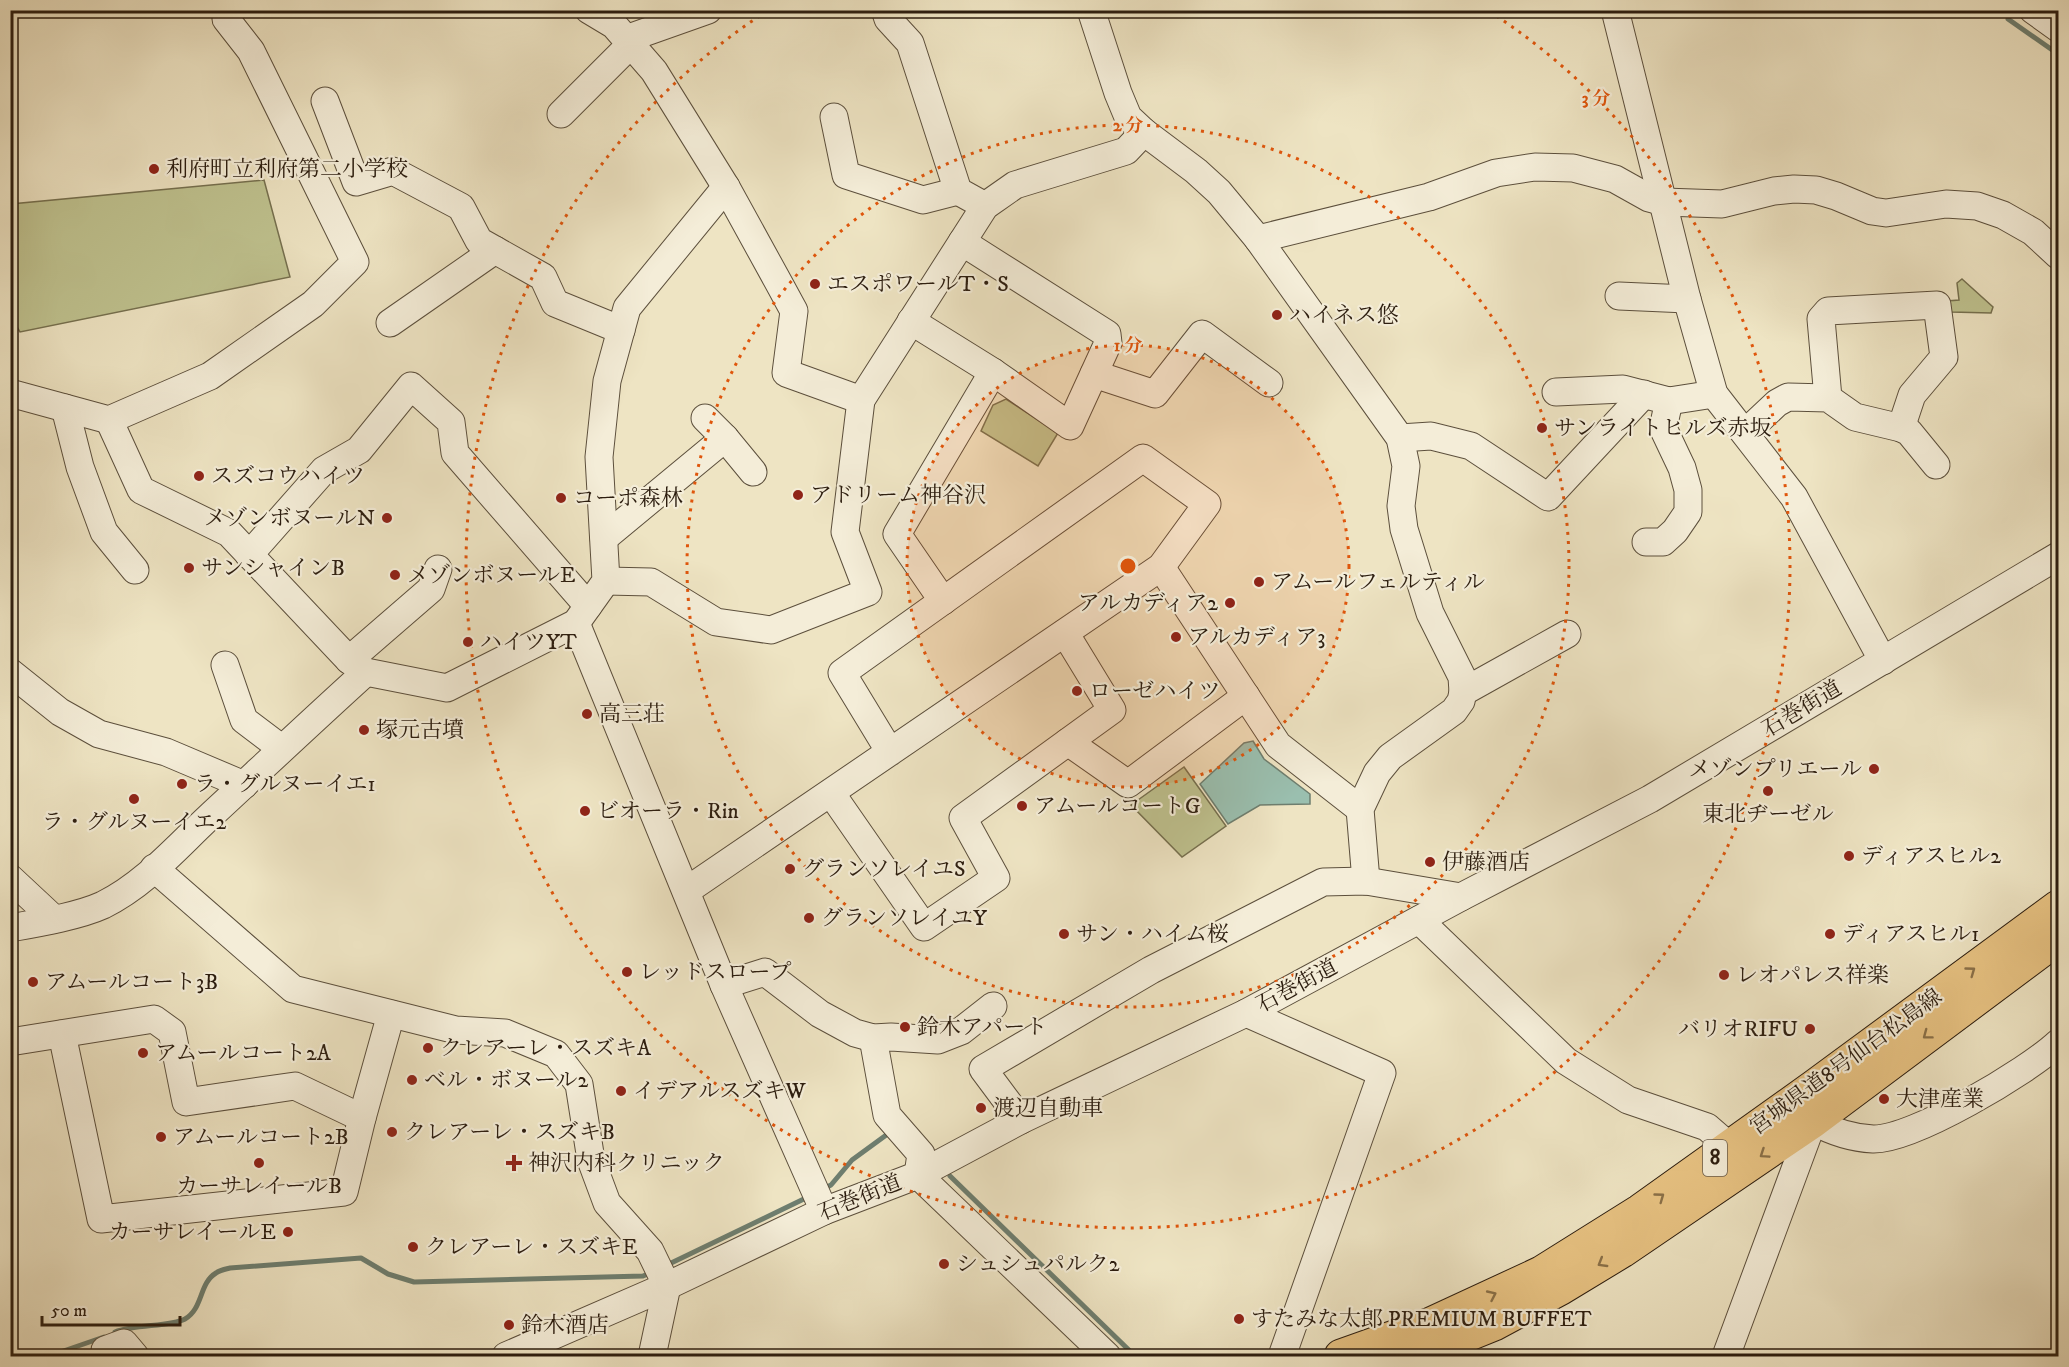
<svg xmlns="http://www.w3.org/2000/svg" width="2069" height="1367" viewBox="0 0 2069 1367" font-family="'IM FELL DW Pica','Noto Serif JP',serif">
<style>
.green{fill:#bfc28f;stroke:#76704f;stroke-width:1.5}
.water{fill:#9abfaf;stroke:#6e7e6f;stroke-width:1.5}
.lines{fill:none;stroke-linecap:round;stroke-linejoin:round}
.stream{stroke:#6e7e6f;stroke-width:5}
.minor-casing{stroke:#5c4f3c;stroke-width:29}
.major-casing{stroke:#2c1d0f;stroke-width:35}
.minor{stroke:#f4edd8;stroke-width:27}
.major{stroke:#e7c282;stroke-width:33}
.oneway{stroke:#8a7048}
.ring{fill:none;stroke:#df560c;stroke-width:3;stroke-dasharray:3 6}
.poi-dot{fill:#8f2418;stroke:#f4edd8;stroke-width:2}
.labels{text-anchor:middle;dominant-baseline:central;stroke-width:4.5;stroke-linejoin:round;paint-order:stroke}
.shield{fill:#f4edd8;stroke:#685b4b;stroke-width:1.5}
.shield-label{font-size:21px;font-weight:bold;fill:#2c1d0f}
.poi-label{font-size:22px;fill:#2c1d0f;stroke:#f4edd8;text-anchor:start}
.street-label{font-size:22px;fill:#2c1d0f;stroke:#f4edd8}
.centre{fill:#df560c;stroke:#f4edd8;stroke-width:3}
.ring-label{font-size:18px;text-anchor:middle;font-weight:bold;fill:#df560c;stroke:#f4edd8;stroke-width:4.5;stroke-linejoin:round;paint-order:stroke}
</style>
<rect width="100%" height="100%" fill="#eee4c3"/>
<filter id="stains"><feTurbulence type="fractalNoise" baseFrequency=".00333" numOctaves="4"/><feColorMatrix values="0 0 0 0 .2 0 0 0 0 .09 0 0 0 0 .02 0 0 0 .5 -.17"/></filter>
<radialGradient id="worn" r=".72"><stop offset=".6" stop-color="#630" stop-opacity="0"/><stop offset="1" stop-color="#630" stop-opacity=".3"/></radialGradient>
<!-- green -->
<g class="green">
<path d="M264 180 290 277 20 332 11 317V204Z"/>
<path d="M1962 279 1993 307 1991 313 1951 312 1947 301 1959 300 1957 283Z"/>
<path d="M1006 399 1058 433 1038 466 981 431 993 405Z"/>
<path d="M1184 767 1226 826 1182 857 1131 805Z"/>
</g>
<!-- water -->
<path class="water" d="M1253 741 1264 759 1310 794V804L1260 805 1228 824 1200 784 1244 743Z"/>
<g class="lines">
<!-- stream -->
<g class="stream">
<path d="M2010 13 2008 19 2058 54"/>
<path d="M950 1176 1135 1356"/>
<path d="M823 1189 831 1185 852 1160 889 1133 891 1134"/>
<path d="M667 1265 810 1196"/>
<path d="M115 1332C135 1324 170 1327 185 1319 203 1309 199 1283 216 1273 220 1270 226 1269 230 1268L361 1258 388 1274 414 1282 643 1276 653 1272"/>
<path d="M49 1356 104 1337"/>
</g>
<!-- minor casing -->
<g class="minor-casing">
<g id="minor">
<path d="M589 10 614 25 654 71 726 187 781 287 794 311 786 373 861 400 985 206 1015 185 1126 151 1144 132"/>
<path d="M885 10 888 19 910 43 958 191 985 206"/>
<path d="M1091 10 1118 93 1128 117 1144 132 1196 171 1219 192 1258 239 1400 438 1406 466 1401 506 1404 529 1430 613 1462 677 1463 692 1461 701 1454 711 1390 757 1377 773 1360 809 1366 881"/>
<path d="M1615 10 1687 299 1714 394 1794 497 1883 661"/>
<path d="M2033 10 2058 28"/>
<path d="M626 39 708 10"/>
<path d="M325 101 356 182 393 171 461 207 479 241 543 277 555 303 621 330"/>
<path d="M561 114 631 44"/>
<path d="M834 117 846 175 923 200 958 191"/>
<path d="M1258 239 1429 197 1496 173 1535 167 1573 168 1615 179 1649 198 1664 202 1722 204 1774 191 1794 189 1816 190 1836 196 1872 211 1886 213 1946 204 1977 206 2003 215 2033 232 2058 255"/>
<path d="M1619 296 1687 299"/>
<path d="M911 321 993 372 1070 426 1108 343 1107 334 962 242"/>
<path d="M390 323 495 250"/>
<path d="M1094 374 1155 394 1202 334 1269 383"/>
<path d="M1556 392 1623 389 1669 401 1714 394"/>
<path d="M10 393 109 420 210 376 313 304 355 262 251 51 226 19 227 10"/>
<path d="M65 408 80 467 104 532 135 570"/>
<path d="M705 418 725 438 753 472"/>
<path d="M109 420 141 490 229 533 349 660 366 672 447 688 576 623 606 581 599 457 607 381 627 308 726 187"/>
<path d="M1901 428 1909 432 1936 465"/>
<path d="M1745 433 1777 403 1788 397 1828 398 1855 417 1901 428 1912 395 1944 357 1937 305 1828 311 1821 319 1828 398"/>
<path d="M1400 438 1431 436 1471 446 1548 497 1644 394"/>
<path d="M604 538 725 438"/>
<path d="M1646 542H1663L1675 531 1688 512V490L1682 468 1663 428 1669 401"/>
<path d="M249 555 324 470 359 450 411 386 451 422 455 453 588 606"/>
<path d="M1161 567 1278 745 1360 809"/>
<path d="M606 581 651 582 716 622 771 630 868 592 845 532 861 400"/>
<path d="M943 601 897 534 993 372"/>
<path d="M576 623 724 985 824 1211"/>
<path d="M349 660 431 589 438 569"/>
<path d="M225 665 244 720 281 748"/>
<path d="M10 672 60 712 99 734 166 752 244 785"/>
<path d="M1463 692 1567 634"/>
<path d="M1068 742 1128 784 1246 696"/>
<path d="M831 793 924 927 996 878 963 818 1112 710 1065 633"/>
<path d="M154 868 293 989 456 1030 505 1033 556 1054 579 1084 591 1160 607 1203 650 1251 667 1286 652 1356"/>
<path d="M10 878 54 919"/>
<path d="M686 891 1161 567 1207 504 1143 458 842 673 890 752"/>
<path d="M1419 920 1566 1061 1628 1100 1707 1127 1730 1147"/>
<path d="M10 928C38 923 79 916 103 905 144 885 176 848 208 818 261 769 313 720 366 672"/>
<path d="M724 985 765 972 820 1014 855 1033 873 1038 891 1037 938 1040 961 1031 993 1006"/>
<path d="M1246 1013 1382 1073 1282 1356"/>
<path d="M62 1034 101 1219 344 1192 362 1118 391 1014"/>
<path d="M873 1038 887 1115 921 1154 918 1175 1107 1356"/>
<path d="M10 1042 154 1019 172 1032 186 1102 295 1086 362 1118"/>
<path d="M1021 1120 983 1069 1151 970 1323 882 1366 881 1461 897"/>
<path d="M105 1356V1350L124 1343 135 1356"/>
<path d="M506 1356 667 1286 824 1211 918 1175 1021 1120 1246 1013 1461 897 1650 799 2058 556"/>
<path d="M1726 1356 1813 1121C1831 1131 1852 1138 1873 1139 1913 1140 2028 1071 2058 1043"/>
</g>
</g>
<!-- major casing -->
<g class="major-casing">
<g id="major">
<path d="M1341 1356 1431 1324 1541 1273 1640 1211 1815 1086 2058 907"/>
<path d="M1415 1356 1494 1324 1561 1288 1622 1251 1813 1121 2058 938"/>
</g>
</g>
<!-- minor -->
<use href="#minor" class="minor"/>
<!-- major -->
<use href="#major" class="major"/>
</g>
<!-- one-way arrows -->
<defs><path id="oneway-chevron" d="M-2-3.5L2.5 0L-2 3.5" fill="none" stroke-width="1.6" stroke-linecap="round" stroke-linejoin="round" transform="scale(1.5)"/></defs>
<g class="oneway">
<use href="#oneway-chevron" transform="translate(1971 971) rotate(-36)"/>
<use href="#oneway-chevron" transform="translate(1927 1035) rotate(143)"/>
<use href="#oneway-chevron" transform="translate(1764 1154) rotate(146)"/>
<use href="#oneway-chevron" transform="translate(1660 1197) rotate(-36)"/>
<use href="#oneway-chevron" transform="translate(1602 1263) rotate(149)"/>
<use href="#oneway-chevron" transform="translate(1492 1295) rotate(-25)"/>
</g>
<!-- distance rings -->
<circle cx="1128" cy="566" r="221" fill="#df560c" fill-opacity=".12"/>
<g class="ring">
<circle cx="1128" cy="566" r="221"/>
<circle cx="1128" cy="566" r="441"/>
<path d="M1489 11A662 662 0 1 1 767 11"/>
</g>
<!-- markers -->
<g class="poi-dot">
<circle cx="154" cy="169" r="6"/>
<circle cx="815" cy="284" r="6"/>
<circle cx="1277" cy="315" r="6"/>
<circle cx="1542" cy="428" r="6"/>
<circle cx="199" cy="476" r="6"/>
<circle cx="798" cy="495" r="6"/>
<circle cx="561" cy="498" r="6"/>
<circle cx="387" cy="518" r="6"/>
<circle cx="189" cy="568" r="6"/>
<circle cx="395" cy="575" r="6"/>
<circle cx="1259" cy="582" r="6"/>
<circle cx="1230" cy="603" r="6"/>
<circle cx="1176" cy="637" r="6"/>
<circle cx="468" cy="642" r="6"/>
<circle cx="1077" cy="691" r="6"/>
<circle cx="587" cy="714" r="6"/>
<circle cx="364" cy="730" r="6"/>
<circle cx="1874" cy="769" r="6"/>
<circle cx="182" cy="784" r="6"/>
<circle cx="1768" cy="791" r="6"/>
<circle cx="134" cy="799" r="6"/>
<circle cx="1022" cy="806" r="6"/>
<circle cx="585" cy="811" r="6"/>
<circle cx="1849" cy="856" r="6"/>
<circle cx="1430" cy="862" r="6"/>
<circle cx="790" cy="869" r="6"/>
<circle cx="809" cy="918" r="6"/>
<circle cx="1064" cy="934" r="6"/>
<circle cx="1830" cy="934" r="6"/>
<circle cx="627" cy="972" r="6"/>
<circle cx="1724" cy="975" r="6"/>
<circle cx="33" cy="982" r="6"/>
<circle cx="905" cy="1027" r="6"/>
<circle cx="1810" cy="1029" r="6"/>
<circle cx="428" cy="1048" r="6"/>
<circle cx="143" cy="1053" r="6"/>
<circle cx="412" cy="1080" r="6"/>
<circle cx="621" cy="1091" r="6"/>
<circle cx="1884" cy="1099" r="6"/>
<circle cx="981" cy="1108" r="6"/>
<circle cx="392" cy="1132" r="6"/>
<circle cx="161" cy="1137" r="6"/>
<circle cx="259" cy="1163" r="6"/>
<path d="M511 1154h6v6h6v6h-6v6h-6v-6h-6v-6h6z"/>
<circle cx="288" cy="1232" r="6"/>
<circle cx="413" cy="1247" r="6"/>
<circle cx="944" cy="1264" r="6"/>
<circle cx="1239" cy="1319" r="6"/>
<circle cx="509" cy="1325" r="6"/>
</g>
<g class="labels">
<!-- shield labels -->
<rect class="shield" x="1703" y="1140" width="24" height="36" rx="4.5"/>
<g class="shield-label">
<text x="1715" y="1158">8</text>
</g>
<!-- poi labels -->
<g class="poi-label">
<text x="166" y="169">利府町立利府第二小学校</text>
<text x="827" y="284">エスポワールT・S</text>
<text x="1289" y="315">ハイネス悠</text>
<text x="1554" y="428">サンライトヒルズ赤坂</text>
<text x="211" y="476">スズコウハイツ</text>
<text x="810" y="495">アドリーム神谷沢</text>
<text x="573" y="498">コーポ森林</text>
<text x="375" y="518" text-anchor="end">メゾンボヌールN</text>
<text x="201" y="568">サンシャインB</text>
<text x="407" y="575">メゾンボヌールE</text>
<text x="1271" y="582">アムールフェルティル</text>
<text x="1218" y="603" text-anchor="end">アルカディア2</text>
<text x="1188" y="637">アルカディア3</text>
<text x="480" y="642">ハイツYT</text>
<text x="1089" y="691">ローゼハイツ</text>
<text x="599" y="714">高三荘</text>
<text x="376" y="730">塚元古墳</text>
<text x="1862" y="769" text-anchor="end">メゾンプリエール</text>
<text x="194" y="784">ラ・グルヌーイエ1</text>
<text x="1034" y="806">アムールコートG</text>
<text x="597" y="811">ビオーラ・Rin</text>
<text x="1768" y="814" text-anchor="middle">東北ヂーゼル</text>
<text x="134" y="822" text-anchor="middle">ラ・グルヌーイエ2</text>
<text x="1861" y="856">ディアスヒル2</text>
<text x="1442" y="862">伊藤酒店</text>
<text x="802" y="869">グランソレイユS</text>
<text x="821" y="918">グランソレイユY</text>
<text x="1076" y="934">サン・ハイム桜</text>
<text x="1842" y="934">ディアスヒル1</text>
<text x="639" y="972">レッドスロープ</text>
<text x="1736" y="975">レオパレス祥楽</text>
<text x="45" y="982">アムールコート3B</text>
<text x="917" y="1027">鈴木アパート</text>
<text x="1798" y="1029" text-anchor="end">バリオRIFU</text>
<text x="440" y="1048">クレアーレ・スズキA</text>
<text x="155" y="1053">アムールコート2A</text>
<text x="424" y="1080">ベル・ボヌール2</text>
<text x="633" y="1091">イデアルスズキW</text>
<text x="1896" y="1099">大津産業</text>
<text x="993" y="1108">渡辺自動車</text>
<text x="404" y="1132">クレアーレ・スズキB</text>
<text x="173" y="1137">アムールコート2B</text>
<text x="528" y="1163">神沢内科クリニック</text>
<text x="259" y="1186" text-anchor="middle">カーサレイールB</text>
<text x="276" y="1232" text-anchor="end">カーサレイールE</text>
<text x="425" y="1247">クレアーレ・スズキE</text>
<text x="956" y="1264">シュシュパルク2</text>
<text x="1251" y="1319">すたみな太郎 PREMIUM BUFFET</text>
<text x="521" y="1325">鈴木酒店</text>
</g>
<!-- street labels -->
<g class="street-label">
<text transform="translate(1802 709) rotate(-31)">石巻街道</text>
<text transform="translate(1297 986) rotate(-28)">石巻街道</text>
<text transform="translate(1846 1062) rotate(-36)">宮城県道8号仙台松島線</text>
<text transform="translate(860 1198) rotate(-22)">石巻街道</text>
</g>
</g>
<circle cx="1128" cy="566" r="9" class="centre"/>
<g class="ring-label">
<text x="1596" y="104">3 分</text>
<text x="1128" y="131">2 分</text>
<text x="1128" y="351">1 分</text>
</g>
<!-- margin -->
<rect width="2069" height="1367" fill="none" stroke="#eee4c3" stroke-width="36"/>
<rect x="12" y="12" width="2045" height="1343" fill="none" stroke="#2c1d0f" stroke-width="3"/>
<rect x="18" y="18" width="2033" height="1331" fill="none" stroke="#2c1d0f" stroke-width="1.5"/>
<!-- scale -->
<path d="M42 1316v9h138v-9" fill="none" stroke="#2c1d0f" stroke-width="3"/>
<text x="51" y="1316" font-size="18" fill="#2c1d0f" stroke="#f4edd8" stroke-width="4.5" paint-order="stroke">50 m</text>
<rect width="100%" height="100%" filter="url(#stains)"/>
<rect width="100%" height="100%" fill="url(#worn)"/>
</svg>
